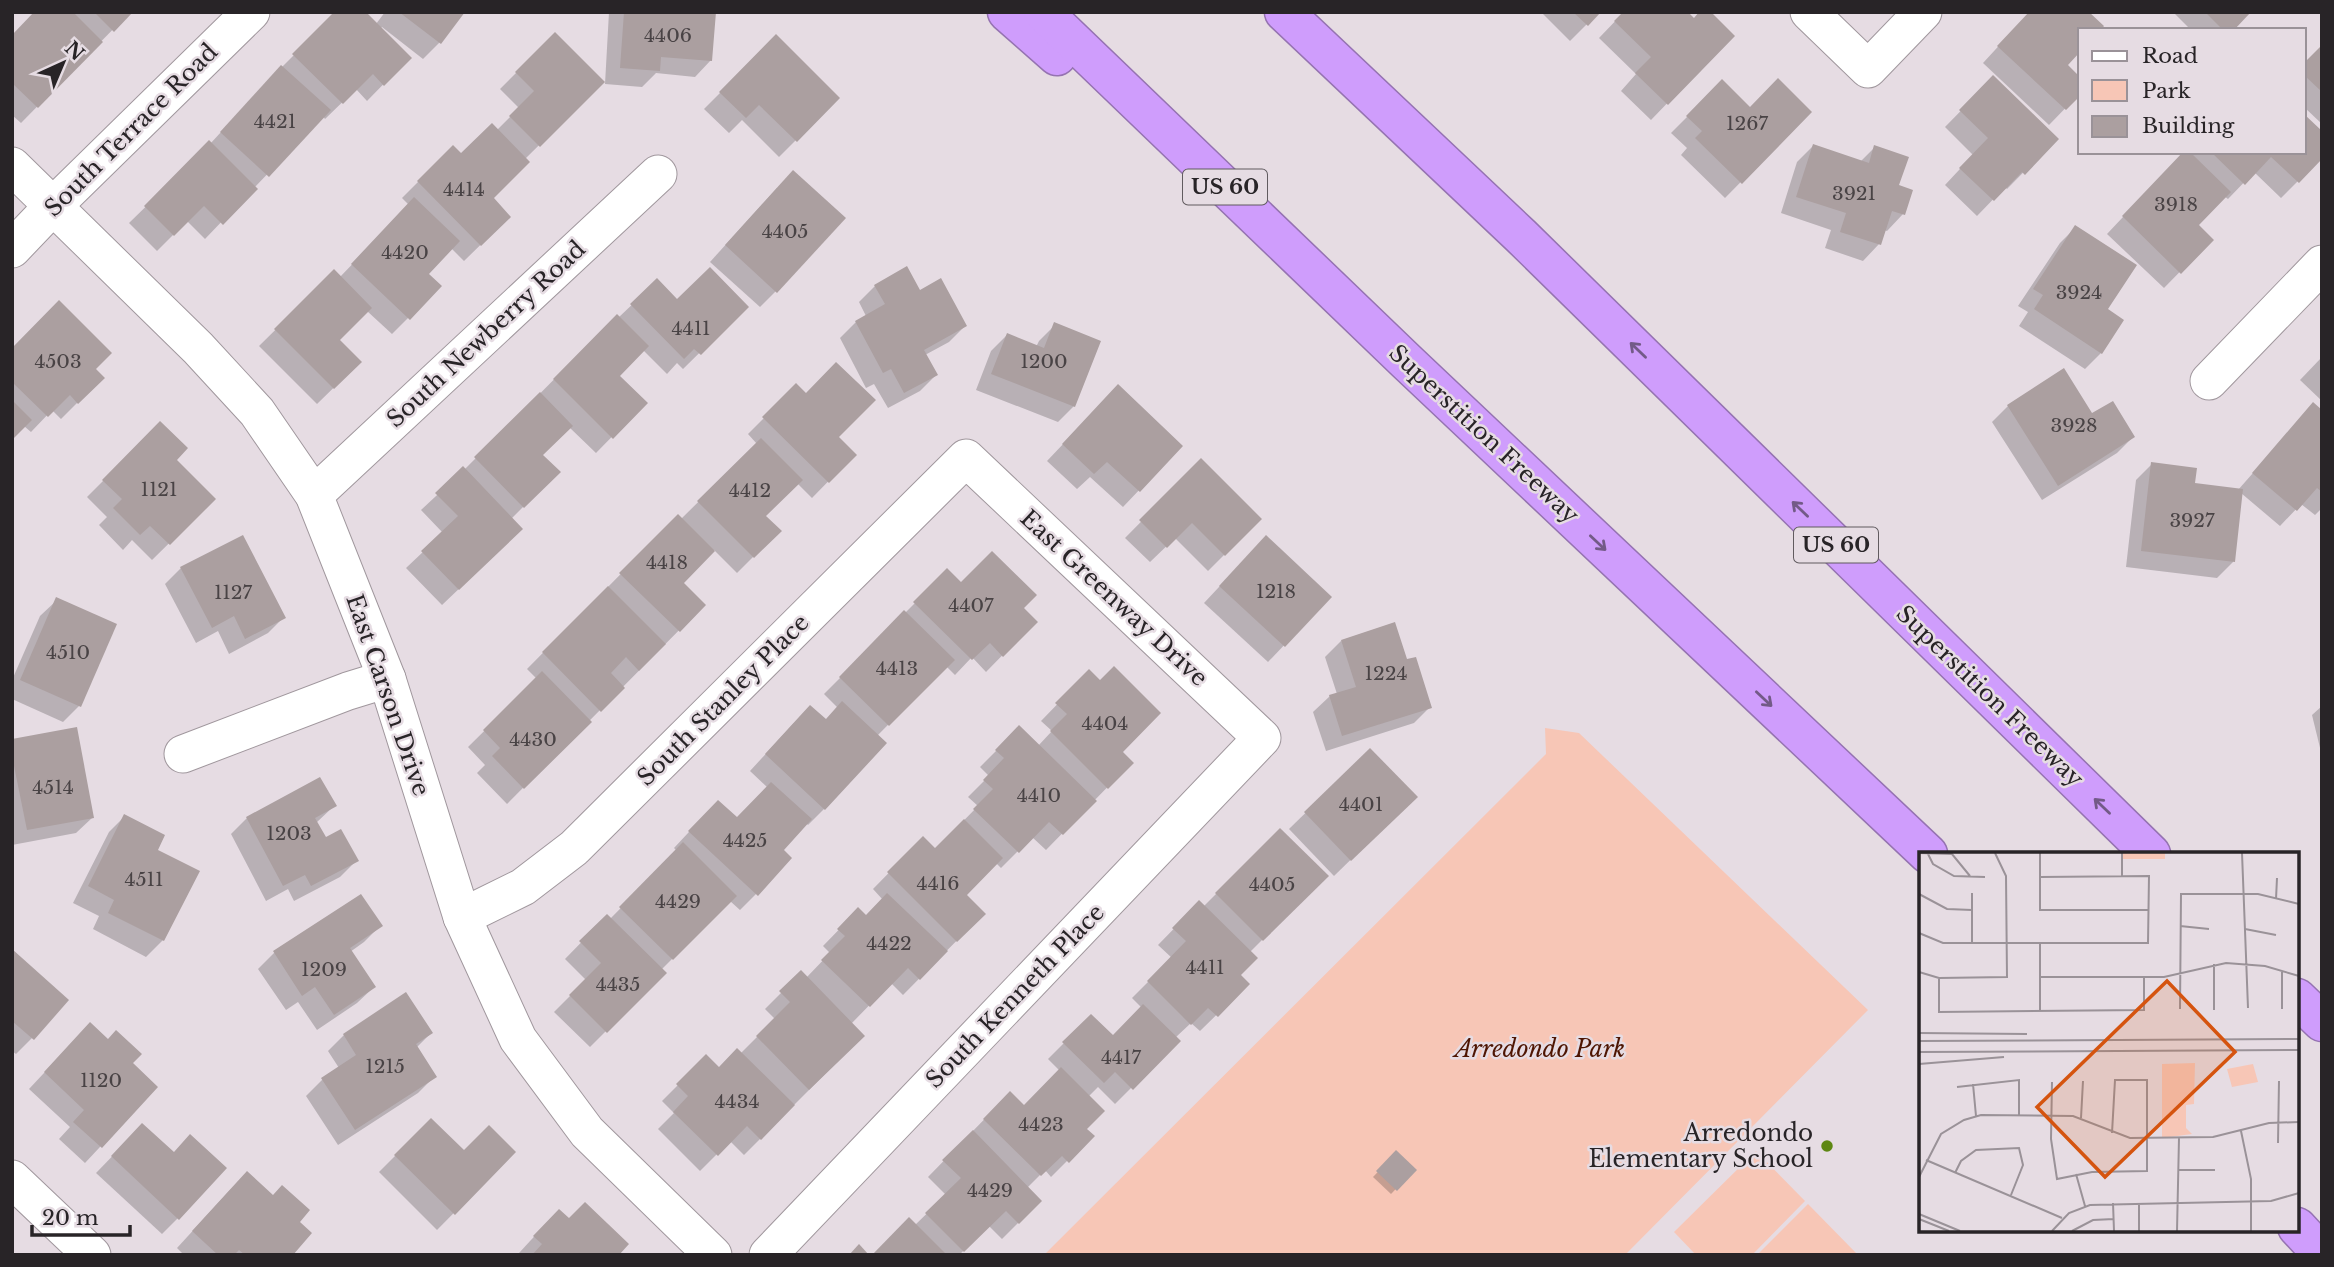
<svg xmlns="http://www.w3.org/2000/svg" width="2334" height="1267" viewBox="0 0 2334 1267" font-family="'Libre Baskerville',serif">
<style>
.green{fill:#f7c6b6}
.shadow{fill:#0003}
.building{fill:#ab9fa0}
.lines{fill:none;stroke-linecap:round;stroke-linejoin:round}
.street-casing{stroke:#a0979d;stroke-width:39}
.highway-casing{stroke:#9573b1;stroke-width:41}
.street{stroke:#fff;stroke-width:37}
.highway{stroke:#cf9dfc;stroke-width:38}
.oneway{stroke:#735a87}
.poi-dot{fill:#5e8713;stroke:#e6dce3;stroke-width:2.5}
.labels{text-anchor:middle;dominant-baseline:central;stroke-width:5;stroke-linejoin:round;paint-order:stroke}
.number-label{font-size:19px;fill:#494345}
.shield{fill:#e6dce3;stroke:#615b5f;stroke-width:2}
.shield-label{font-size:21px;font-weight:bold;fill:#282427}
.street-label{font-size:23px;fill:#282427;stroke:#e6dce3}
.park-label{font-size:23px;font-style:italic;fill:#4e1502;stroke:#e6dce3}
.poi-label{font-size:23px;fill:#282427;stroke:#e6dce3;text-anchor:end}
.inset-road{fill:none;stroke:#9a9298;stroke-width:2}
.view{fill:#d5540f;fill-opacity:0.15;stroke:#d5540f;stroke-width:3.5}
.inset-edge{fill:none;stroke:#282427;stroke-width:3.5}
</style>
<rect width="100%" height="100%" fill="#e6dce3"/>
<!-- green -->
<g class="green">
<path d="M1545 728 1579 733 1868 1010 1625 1255H1044L1546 754Z"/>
<path d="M1756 1151 1805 1201 1752 1255H1696L1674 1232Z"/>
<path d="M1808 1204 1858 1255H1757Z"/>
</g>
<!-- shadow -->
<g class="shadow">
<path d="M36 12H130L21 123 12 115V37Z"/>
<path d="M337 12 376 24 385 12H463L439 43 423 59 382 27 380 29 409 58 367 101 356 89 325 119 323 116 205 239 187 221 157 251 129 223 210 144 266 83Z"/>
<path d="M609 12H714L711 60 695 77 656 73 642 87 605 84Z"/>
<path d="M1541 12H1599L1570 41Z"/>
<path d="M1624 12 1732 36 1651 120 1621 91 1636 74 1599 38Z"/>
<path d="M2030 12 2080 30V50L2066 65 2080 79V93L2049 125 1983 63Z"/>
<path d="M2173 12H2249L2232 30H2191Z"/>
<path d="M555 34 603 82 525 159 491 198 509 217 464 261 451 248 426 274 408 318 392 334 367 311 338 340 360 362 317 404 259 346 334 272 340 277 409 205 402 198 453 147 461 156 497 130 519 108 500 89Z"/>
<path d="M776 37 838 98 779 157 742 120 729 133 704 109Z"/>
<path d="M2322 47V124L2304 107V65Z"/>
<path d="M1993 78 2056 139 2007 189 2005 187 1977 216 1945 185 1973 155 1945 127Z"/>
<path d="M1722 82 1749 109 1810 112 1725 198 1681 155 1687 148 1671 133Z"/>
<path d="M1813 146 1860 162 1875 147 1897 186 1911 191 1903 214 1887 231 1884 230 1879 244 1863 261 1825 248 1831 230 1781 213 1797 162Z"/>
<path d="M2192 152H2304L2322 157 2281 198 2254 172 2228 199 2224 196 2196 225 2211 240 2164 288 2107 234 2170 167Z"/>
<path d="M777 188 776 291 760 307 710 262Z"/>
<path d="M2076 227 2106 310 2101 353 2085 369 2019 326 2028 312 2018 306 2060 243Z"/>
<path d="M906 269 919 293 965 326 949 342 925 355 936 375 920 391 888 408 874 384 866 388 840 338 856 322 866 316 859 302 875 286Z"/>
<path d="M657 281 677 302 746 307 683 369 677 363 667 374 643 350 618 376 645 403 596 453 569 427 541 455 558 472 511 519 505 545 442 605 406 568 443 533 421 510 464 470 617 316 618 318Z"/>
<path d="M1055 325 1074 406 1058 422 976 390 991 351 1007 335 1036 347 1039 341Z"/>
<path d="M12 350 93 369 102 378 61 419 52 410 31 432 24 426 12 437Z"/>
<path d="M2322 357V401L2300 380Z"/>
<path d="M2063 371 2092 416 2133 437 2117 453 2042 500 1992 422 2008 406Z"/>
<path d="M796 386 837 437 854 455 812 498 797 483 764 516 779 531 737 573 714 550 681 583 704 605 507 804 477 773 485 765 468 747 537 679 527 669 678 516 681 519 757 444 748 434Z"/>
<path d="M1102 403 1181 446 1123 507 1090 477 1077 489 1047 461Z"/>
<path d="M2313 405 2322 412V508L2315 515 2301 504 2280 526 2241 493 2233 562 2217 578 2126 567 2136 480 2152 464 2193 484 2238 490Z"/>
<path d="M160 424 175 460 214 499 152 560 132 540 123 550 99 525 107 517 87 497Z"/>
<path d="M1201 461 1260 519 1208 571 1175 538 1150 562 1125 538Z"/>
<path d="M1250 554 1330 597 1268 662 1204 603Z"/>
<path d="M181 568 284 617 268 633 229 654 218 631 196 643 165 584Z"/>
<path d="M947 571 961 585 1021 608 1035 622 986 672 972 657 955 675 946 666 877 736 885 743 824 809 808 825 806 823 781 850 756 894 740 910 730 901 661 970 664 973 590 1047 554 1012 586 980 565 959 607 916 610 919 677 851 674 848 702 818 737 820 768 788 750 771 794 723 825 721 838 708 824 694Z"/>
<path d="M57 600 79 706 63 722 12 699V680L40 616Z"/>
<path d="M1341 641 1406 662 1430 707 1414 723 1326 751 1313 712 1330 696 1337 694 1325 657Z"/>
<path d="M1073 688 1120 752 1131 763 1046 850 1032 837 1001 868 996 863 964 895 983 914 903 995 891 983 851 1024 863 1036 744 1155 730 1141 700 1171 658 1129 674 1113 662 1101 706 1057 718 1069 740 1054 775 1019 765 1009 801 973 806 978 830 953 823 946 858 910 866 917 883 900 873 889 923 838 935 850 978 806 968 797 989 776 980 767 1019 728 1038 746 1052 731 1041 721Z"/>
<path d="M2322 706V752H2321L2312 715Z"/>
<path d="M12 741 93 817 76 833 12 845Z"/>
<path d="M1370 750 1415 797 1334 876 1289 829Z"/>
<path d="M334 806 316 823 325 839 356 861 340 877 294 901 288 889 266 901 231 834 247 818Z"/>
<path d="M125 816 156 850 197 872 163 940 146 957 93 929 99 916 73 903 109 832Z"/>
<path d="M1280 830 1326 876 1249 953 1238 975 1248 984 1200 1031 1191 1023 1176 1037 1178 1041 1115 1104 1098 1087 1088 1097 1085 1129 1092 1136 1051 1177 1045 1170 1027 1188 1040 1201 1002 1239 989 1226 959 1255H874L915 1225 946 1195 928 1177 1010 1093 1024 1107 1060 1071 1048 1059 1091 1016 1113 1037 1142 1008 1132 998 1172 958 1158 945 1199 903 1203 907Z"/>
<path d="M360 896 380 926 364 942 350 952 374 987 357 1003 317 1030 298 1002 286 1010 258 969 274 953Z"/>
<path d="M12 951 32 1038 16 1054 12 1051Z"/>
<path d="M431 1033 416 1048 434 1077 418 1093 338 1145 306 1096 322 1080 339 1068 328 1051 344 1035Z"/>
<path d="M74 1041 131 1063 156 1087 85 1163 59 1139 70 1127 29 1089Z"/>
<path d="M431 1120 464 1152H514L437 1230 379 1172Z"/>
<path d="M127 1141 178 1218 162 1234 96 1173Z"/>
<path d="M1396 1153 1414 1170 1391 1194 1373 1177Z"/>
<path d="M231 1189 297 1222 290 1255H184L177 1248Z"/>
<path d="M569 1220 617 1255 519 1253 543 1227Z"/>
</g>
<!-- building -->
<g class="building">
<path d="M34 12H73L103 42 38 108 12 83V35Z"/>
<path d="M94 12H133L114 32Z"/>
<path d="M334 12H366L412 58 384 86 373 74 343 104 292 54Z"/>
<path d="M399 12H465L441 44Z"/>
<path d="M624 12H716L712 61 661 57 660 71 620 68Z"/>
<path d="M1573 12H1601L1588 26Z"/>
<path d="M1623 12H1688L1694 18 1699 12H1711L1735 36 1668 105 1635 73 1651 57 1614 21Z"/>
<path d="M2029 12H2089L2104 26 2101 30H2080V52L2068 65 2080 77V96L2066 110 1997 46Z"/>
<path d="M2205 12H2251L2234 30H2223Z"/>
<path d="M555 32 605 82 540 147 509 116 534 91 515 72Z"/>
<path d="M776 34 840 98 797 142 759 105 746 118 719 92Z"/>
<path d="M2322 45V92L2304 75V63Z"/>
<path d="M281 65 331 110 269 177 220 132Z"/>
<path d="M1993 75 2059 139 2025 175 2022 172 1994 201 1959 168 1988 138 1959 110Z"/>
<path d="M1778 78 1812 112 1742 184 1695 138 1702 131 1686 116 1722 79 1750 107Z"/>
<path d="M2304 114 2322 131V159L2299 183 2271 157 2245 185 2211 152H2304Z"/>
<path d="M492 123 530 162 494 198 511 217 481 246 417 181 453 145 461 153Z"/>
<path d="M209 140 258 189 223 225 204 206 174 236 144 206Z"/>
<path d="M1813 144 1869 163 1874 145 1909 157 1899 185 1913 190 1905 215 1892 211 1881 245 1840 232 1846 213 1796 197Z"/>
<path d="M2183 152H2190L2231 192 2199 225 2214 240 2181 274 2122 216Z"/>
<path d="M793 170 846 218 777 293 725 245Z"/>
<path d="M414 197 460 241 429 274 442 286 410 320 351 264Z"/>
<path d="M2075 225 2137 265 2108 309 2124 320 2102 354 2034 309 2043 295 2033 289Z"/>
<path d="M907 266 920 290 941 278 967 326 924 350 938 375 904 393 891 369 883 373 855 321 885 304 874 285Z"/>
<path d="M710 267 749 307 701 355 694 349 684 359 630 304 657 278 677 299Z"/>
<path d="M334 269 372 308 340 340 362 362 334 389 274 329Z"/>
<path d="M59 300 112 353 96 369 105 378 78 404 70 395 48 417 12 382V348Z"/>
<path d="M617 314 649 346 620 376 648 403 613 439 553 379Z"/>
<path d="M1054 322 1101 341 1075 407 991 374 1007 333 1044 348Z"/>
<path d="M836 362 876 400 839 437 857 455 829 483 762 417 796 383 806 393Z"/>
<path d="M2064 368 2092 413 2113 401 2135 437 2058 486 2007 405Z"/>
<path d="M1118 384 1183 446 1140 492 1107 462 1094 474 1062 444Z"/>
<path d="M540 392 573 426 543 455 561 472 524 508 474 457Z"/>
<path d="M12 400 32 420 12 440Z"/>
<path d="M2313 402 2322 410V492L2317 488 2297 511 2252 473Z"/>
<path d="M160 421 188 448 177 460 216 499 170 545 150 526 140 535 113 508 122 499 102 480Z"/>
<path d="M761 438 803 480 766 516 782 531 754 558 697 501Z"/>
<path d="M1201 458 1262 519 1225 556 1192 523 1167 548 1139 520Z"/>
<path d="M2151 462 2197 468 2195 483 2243 489 2235 562 2141 551Z"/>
<path d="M463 466 523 529 459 590 421 551 458 516 435 493Z"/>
<path d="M678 514 715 551 684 583 706 605 680 632 619 573Z"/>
<path d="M243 535 286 618 245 639 234 616 212 628 180 567Z"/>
<path d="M1266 535 1332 597 1285 647 1219 586Z"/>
<path d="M992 551 1037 595 1024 608 1038 622 1003 657 990 643 972 660 913 602 947 568 961 582Z"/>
<path d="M608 586 666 644 639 671 626 657 611 673 625 688 601 712 542 652Z"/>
<path d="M56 597 117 624 81 707 20 680Z"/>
<path d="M904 610 955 660 889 726 839 677Z"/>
<path d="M1395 622 1407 659 1416 657 1432 708 1342 736 1329 695 1356 687 1341 640Z"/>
<path d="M1114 666 1161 713 1123 752 1134 763 1108 789 1050 731 1067 714 1055 703 1089 669 1100 680Z"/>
<path d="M542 671 592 722 524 789 492 756 500 748 483 730Z"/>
<path d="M842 701 887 743 825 810 765 754 810 705 826 719Z"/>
<path d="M1019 725 1097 801 1063 835 1049 822 1019 853 973 809 993 789 983 780 1004 758 995 750Z"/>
<path d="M77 727 94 818 27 830 12 756V739Z"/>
<path d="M1370 748 1418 797 1351 861 1304 812Z"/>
<path d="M320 777 337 806 315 818 326 837 341 829 359 861 311 886 305 875 283 886 246 817Z"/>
<path d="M771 782 812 819 784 850 792 858 758 896 688 831 718 800 737 817Z"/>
<path d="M124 814 165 835 158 850 200 871 164 941 108 913 114 900 88 886Z"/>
<path d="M964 819 1003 858 967 895 986 914 957 942 887 872 923 836 935 848Z"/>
<path d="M1280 828 1329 876 1263 941 1215 893Z"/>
<path d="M683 842 737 896 673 960 619 907Z"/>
<path d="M887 893 948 951 920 980 908 968 870 1007 821 960 845 936 837 929 858 907 866 915Z"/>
<path d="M361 894 383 926 350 948 376 987 334 1015 315 987 302 996 273 951Z"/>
<path d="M1199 900 1258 958 1241 975 1250 984 1218 1017 1208 1008 1191 1025 1147 981 1186 941 1172 928Z"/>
<path d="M607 914 667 973 607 1033 569 995 601 963 579 941Z"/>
<path d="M12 949 69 1000 34 1040 12 1021Z"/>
<path d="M801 970 865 1036 809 1090 756 1036 790 1002 779 991Z"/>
<path d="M406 992 433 1033 416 1044 437 1077 355 1130 321 1078 356 1055 343 1034Z"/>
<path d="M1143 1004 1181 1041 1133 1090 1115 1072 1104 1083 1062 1042 1091 1014 1113 1035Z"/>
<path d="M90 1022 108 1039 116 1030 142 1054 133 1063 158 1087 102 1148 73 1122 84 1110 44 1072Z"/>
<path d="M737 1048 795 1105 761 1140 747 1126 718 1156 673 1112 688 1096 676 1084 706 1054 719 1067Z"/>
<path d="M1061 1067 1105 1111 1087 1129 1095 1136 1069 1163 1062 1156 1041 1176 983 1119 1010 1091 1024 1105Z"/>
<path d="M431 1118 464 1150 489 1125 516 1152 455 1215 394 1155Z"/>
<path d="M142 1123 174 1152 190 1134 227 1168 179 1220 111 1156Z"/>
<path d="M973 1130 1042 1201 1019 1224 1006 1211 964 1252 925 1213 961 1178 942 1160Z"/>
<path d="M1396 1150 1417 1170 1397 1191 1376 1171Z"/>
<path d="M247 1171 273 1195 282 1185 310 1210 300 1222 312 1233 293 1255H245L239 1250 234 1255H218L192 1231Z"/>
<path d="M585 1202 629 1244 619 1255H532L542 1244 533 1236 559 1209 569 1218Z"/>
<path d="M909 1217 947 1255H872Z"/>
<path d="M859 1244 869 1255H849Z"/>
</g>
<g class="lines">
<!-- street casing -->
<g class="street-casing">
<g id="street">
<path d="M1809 12 1868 69 1923 12"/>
<path d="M12 166 198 348 257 412 314 495 387 679 462 917 518 1039 587 1132 713 1255"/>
<path d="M12 249 54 205 251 12"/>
<path d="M2209 381 2322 264"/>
<path d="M314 495 658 174"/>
<path d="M183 754 348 691 387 679"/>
<path d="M462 917 523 887 574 848 966 458 1262 738 768 1255"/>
<path d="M12 1179 92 1255"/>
</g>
</g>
<!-- highway casing -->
<g class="highway-casing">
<g id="highway">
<path d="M1007 12 1057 56"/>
<path d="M1043 12 1406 361 1928 854"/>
<path d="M1284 12 1521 236 2151 854"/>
<path d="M2297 998 2322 1022"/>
<path d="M2297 1227 2322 1254"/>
</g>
</g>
<!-- street -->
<use href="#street" class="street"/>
<!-- highway -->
<use href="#highway" class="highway"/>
</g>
<!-- one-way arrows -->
<defs><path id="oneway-shaft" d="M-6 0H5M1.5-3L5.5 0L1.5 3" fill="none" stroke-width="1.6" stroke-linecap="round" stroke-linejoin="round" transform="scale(1.75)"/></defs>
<g class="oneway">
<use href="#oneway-shaft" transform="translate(1638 350) rotate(-136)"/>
<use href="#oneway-shaft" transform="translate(1800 509) rotate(-136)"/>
<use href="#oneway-shaft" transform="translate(1598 543) rotate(43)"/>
<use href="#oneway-shaft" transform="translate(1764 699) rotate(43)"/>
<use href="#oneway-shaft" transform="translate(2102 806) rotate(-136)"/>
</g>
<!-- markers -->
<circle class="poi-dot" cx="1827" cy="1146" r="7"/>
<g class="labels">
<!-- number labels -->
<g class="number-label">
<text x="668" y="35">4406</text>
<text x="275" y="121">4421</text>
<text x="1747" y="123">1267</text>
<text x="464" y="189">4414</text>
<text x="1854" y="193">3921</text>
<text x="2176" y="204">3918</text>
<text x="785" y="231">4405</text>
<text x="405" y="252">4420</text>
<text x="2079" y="292">3924</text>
<text x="691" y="328">4411</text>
<text x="58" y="361">4503</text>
<text x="1044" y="361">1200</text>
<text x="2074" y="425">3928</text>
<text x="159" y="489">1121</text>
<text x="750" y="490">4412</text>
<text x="2192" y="520">3927</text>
<text x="667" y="562">4418</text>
<text x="1276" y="591">1218</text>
<text x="233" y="592">1127</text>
<text x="971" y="605">4407</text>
<text x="68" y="652">4510</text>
<text x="897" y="668">4413</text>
<text x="1386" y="673">1224</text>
<text x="1105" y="723">4404</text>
<text x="533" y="739">4430</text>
<text x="53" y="787">4514</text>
<text x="1039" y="795">4410</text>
<text x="1361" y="804">4401</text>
<text x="289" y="833">1203</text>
<text x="745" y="840">4425</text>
<text x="144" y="879">4511</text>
<text x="938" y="883">4416</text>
<text x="1272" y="884">4405</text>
<text x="678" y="901">4429</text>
<text x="889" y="943">4422</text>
<text x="1205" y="967">4411</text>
<text x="324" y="969">1209</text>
<text x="618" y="984">4435</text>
<text x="1121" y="1057">4417</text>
<text x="385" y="1066">1215</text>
<text x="101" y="1080">1120</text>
<text x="737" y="1101">4434</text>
<text x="1041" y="1124">4423</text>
<text x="990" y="1190">4429</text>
</g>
<!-- shield labels -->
<g class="shield">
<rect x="1183" y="169.5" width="84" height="35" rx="5"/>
<rect x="1794" y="527.5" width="84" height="35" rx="5"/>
</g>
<g class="shield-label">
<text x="1225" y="187">US 60</text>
<text x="1836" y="545">US 60</text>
</g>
<!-- street labels -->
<g class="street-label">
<text transform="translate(131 130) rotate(-45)">South Terrace Road</text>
<text transform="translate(486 334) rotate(-43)">South Newberry Road</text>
<text transform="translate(1484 434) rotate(43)">Superstition Freeway</text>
<text transform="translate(1114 598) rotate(43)">East Greenway Drive</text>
<text transform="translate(388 695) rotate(71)">East Carson Drive</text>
<text transform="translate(1990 696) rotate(44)">Superstition Freeway</text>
<text transform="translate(723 700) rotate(-45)">South Stanley Place</text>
<text transform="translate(1015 996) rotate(-46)">South Kenneth Place</text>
</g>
<!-- park labels -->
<g class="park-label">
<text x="1540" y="1049">Arredondo Park</text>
</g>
<!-- poi labels -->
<g class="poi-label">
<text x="1813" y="1133">Arredondo<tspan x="1813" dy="26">Elementary School</tspan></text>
</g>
</g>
<!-- overview -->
<g transform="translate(1919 852)">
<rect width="380" height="380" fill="#e6dce3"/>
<path d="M203 1H246V7H203ZM276 211 275 252 267 253V276L273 282 243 286V212ZM334 212 339 230 313 235 308 217Z" fill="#f7c6b6"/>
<path class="inset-road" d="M0 1 33 2 51 24M121 1V58H229M203 1V24M323 1 329 156M9 2 14 12 35 24 66 25M53 41V90M0 42 28 57 53 58M357 47 358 26M261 74 290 77M326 77 357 83M0 81 24 91H229L230 24 121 25M121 91V159M0 120 20 126 88 125 87 24 76 1M121 125H245L307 111 346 114 380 124M20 126V160L225 158V125M261 157 262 42H339L380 52M363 157V120M295 158V112M0 181 108 182M0 189 380 187M0 200 380 198M0 212 85 205M133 230 132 287 138 327 173 320 228 319V228H196L193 281M54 232 57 264M38 235 100 228V264M162 266 164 229M322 279 332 327V379M359 291 360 229M7 308 143 366M259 318H296M36 321 42 309 57 298 100 296 104 313 92 343M157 322 166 354M0 325 22 282 45 268 62 263 154 264 211 286 294 285 350 271 380 270M194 351 195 379M0 362 41 379M0 367 30 379M133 379 150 361 171 353 352 349 380 341M153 379 174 368 195 367M220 379V351M258 379 260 286"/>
<path class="view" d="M248 129 316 200 186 325 118 255Z"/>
<rect width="380" height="380" class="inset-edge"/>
</g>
<!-- border -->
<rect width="2334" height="1267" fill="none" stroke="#282427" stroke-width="28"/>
<!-- legend -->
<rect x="2078" y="28" width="228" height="126" fill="#e6dce3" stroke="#9a9298" stroke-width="2"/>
<rect x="2092" y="51" width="35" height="10" fill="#ffffff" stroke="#9a9298" stroke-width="2"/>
<text x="2142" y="63" font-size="21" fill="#282427">Road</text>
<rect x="2092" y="80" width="35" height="21" fill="#f7c6b6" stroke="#9a9298" stroke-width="2"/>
<text x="2142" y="98" font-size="21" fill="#282427">Park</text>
<rect x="2092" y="116" width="35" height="21" fill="#ab9fa0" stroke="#9a9298" stroke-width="2"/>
<text x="2142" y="133" font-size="21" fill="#282427">Building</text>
<!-- north arrow -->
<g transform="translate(63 63) rotate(44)" stroke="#e6dce3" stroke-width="5" paint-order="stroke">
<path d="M0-5L12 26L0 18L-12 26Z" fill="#282427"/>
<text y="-10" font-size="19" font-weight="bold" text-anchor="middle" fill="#282427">N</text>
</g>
<!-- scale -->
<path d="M32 1225v10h98v-10" fill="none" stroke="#282427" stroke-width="3.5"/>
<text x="42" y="1225" font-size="21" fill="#282427" stroke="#e6dce3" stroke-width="5" paint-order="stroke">20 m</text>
</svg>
